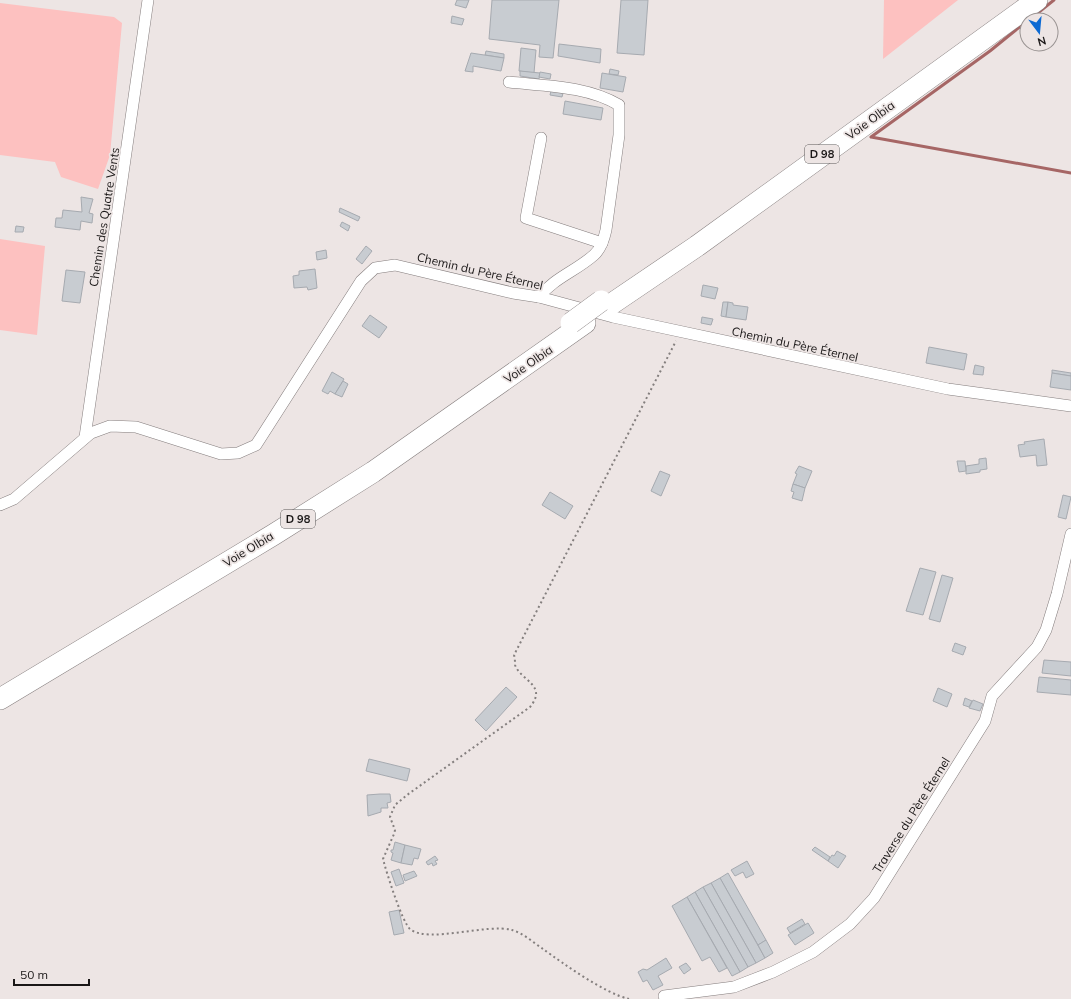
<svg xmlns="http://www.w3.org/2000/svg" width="1071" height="999" viewBox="0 0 1071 999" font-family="Mulish,sans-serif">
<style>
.green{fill:#fdc1c0}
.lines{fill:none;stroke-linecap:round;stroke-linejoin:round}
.stream{stroke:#a66665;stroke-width:3}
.building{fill:#c8ccd1;stroke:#a6aab0}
.street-casing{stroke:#847d7d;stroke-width:12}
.highway-casing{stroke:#847d7d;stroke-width:22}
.path{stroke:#847f7e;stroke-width:2;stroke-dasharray:2 3;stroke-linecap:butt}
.street{stroke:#fff;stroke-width:11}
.highway{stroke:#fff;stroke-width:21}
.highway-bridge-casing{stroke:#847d7d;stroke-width:22;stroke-linecap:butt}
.highway-bridge{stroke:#fff;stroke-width:21}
.labels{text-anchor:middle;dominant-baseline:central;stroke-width:3.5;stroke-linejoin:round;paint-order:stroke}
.shield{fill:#ede5e4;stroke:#595554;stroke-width:1}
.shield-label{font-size:11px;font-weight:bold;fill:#1a1717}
.street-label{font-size:12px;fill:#1a1717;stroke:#ede5e4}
</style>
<rect width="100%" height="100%" fill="#ede5e4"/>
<!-- green -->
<g class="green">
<path d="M884 0H958L883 59Z"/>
<path d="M0 3 114 17 122 23 110 155 98 189 61 177 55 162 0 155Z"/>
<path d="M0 239 45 246 37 335 0 330Z"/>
</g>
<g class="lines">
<!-- stream -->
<g class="stream">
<path d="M1029 20 1054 0"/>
<path d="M1027 21 990 51 871 137 1071 173"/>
</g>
</g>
<!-- building -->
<g class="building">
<path d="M457 0H469L466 8 455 5Z"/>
<path d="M492 0H559L553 58 539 57 540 45 489 39Z"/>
<path d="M621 0H648L644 55 617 53Z"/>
<path d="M452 16 464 19 462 25 451 23Z"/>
<path d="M559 44 601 49 600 63 558 56Z"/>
<path d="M521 48 536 50 534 73 519 71Z"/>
<path d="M486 51 504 54V58L485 55Z"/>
<path d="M471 53 504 58 501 71 473 66V72L465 71Z"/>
<path d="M610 69 619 71 618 75 609 74Z"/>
<path d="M520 71 540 73 539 79 520 76Z"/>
<path d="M540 72 551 74 550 79 539 77Z"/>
<path d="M602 73 626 77 623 92 600 88Z"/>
<path d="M551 91 563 93 562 97 550 95Z"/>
<path d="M565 101 603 108 601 120 563 114Z"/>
<path d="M81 197 93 199 89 213 93 214 92 223 81 221 80 230 55 227 56 218H62L63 210 82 212Z"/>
<path d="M340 208 360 217 358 221 339 212Z"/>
<path d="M342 222 350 226 348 231 340 226Z"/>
<path d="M16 226 24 227 23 232H15Z"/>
<path d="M366 246 372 251 362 264 356 259Z"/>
<path d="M326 250 327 258 317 260 316 252Z"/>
<path d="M315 269 317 288 308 290 307 287 294 288 293 276 299 275V271Z"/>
<path d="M66 270 85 272 80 303 62 301Z"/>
<path d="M703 285 718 288 715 299 701 296Z"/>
<path d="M723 302H728L726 317 721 316Z"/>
<path d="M728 302 733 303V305L748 307 746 320 726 317Z"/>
<path d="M370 315 387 327 379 338 362 326Z"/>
<path d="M702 317 713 319 711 325 701 323Z"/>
<path d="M929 347 967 354 964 370 926 363Z"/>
<path d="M975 365 984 367 983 375 973 374Z"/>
<path d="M1052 370 1071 373V376L1052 373Z"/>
<path d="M332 372 344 379 335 394 330 391 328 394 322 391Z"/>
<path d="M1052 373 1071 376V390L1050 387Z"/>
<path d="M343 381 348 384 342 397 335 394Z"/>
<path d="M1044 439 1047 465 1037 466 1036 455 1020 457 1018 445 1025 444 1024 442Z"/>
<path d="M986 458 987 469 980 470V472L966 474V466L979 464V459Z"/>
<path d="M957 461H965L966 471 959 472Z"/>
<path d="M799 466 812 471 805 488 793 484 797 474 795 473Z"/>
<path d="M660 471 670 475 661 496 651 491Z"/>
<path d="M793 484 805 488 802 501 792 498 794 492 791 491Z"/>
<path d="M550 492 573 506 565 519 542 505Z"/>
<path d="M1063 495 1071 497 1066 519 1058 517Z"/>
<path d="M920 568 936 572 923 615 906 611Z"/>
<path d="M942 575 953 578 940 622 929 619Z"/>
<path d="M955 643 966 647 963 655 952 651Z"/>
<path d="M1044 660 1071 662V676L1042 673Z"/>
<path d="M1039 677 1071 680V695L1037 692Z"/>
<path d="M506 687 517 697 486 731 475 720Z"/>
<path d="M938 688 952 694 947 707 933 701Z"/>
<path d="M965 698 972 701 969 707 963 705Z"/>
<path d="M973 700 983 704 980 711 969 708Z"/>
<path d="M369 759 410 769 407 781 366 771Z"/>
<path d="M380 794H390L391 802 387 803 388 808H381V812L368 816 367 795Z"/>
<path d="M395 842 405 845 401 863 391 860 393 853 391 852V850H393Z"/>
<path d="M405 845 421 849 418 859 414 858 412 865 401 863Z"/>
<path d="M815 847 830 857 828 861 812 850Z"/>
<path d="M837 851 846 856 838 868 828 861 832 855 834 856Z"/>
<path d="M435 856 438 860 435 861 437 864 433 866 432 863 428 865 426 862Z"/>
<path d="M747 861 754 874 746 878 743 872 735 876 731 870Z"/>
<path d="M399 869 404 883 396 886 391 872Z"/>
<path d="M414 871 417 876 405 881 403 875Z"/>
<path d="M728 873 766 940 758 945 720 878Z"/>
<path d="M720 878 765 958 756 963 711 883Z"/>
<path d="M711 883 756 963 748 967 703 887Z"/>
<path d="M703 887 748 967 740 972 695 892Z"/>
<path d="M695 892 740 972 732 976 687 897Z"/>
<path d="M687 897 727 968 719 972 710 957 702 961 672 906Z"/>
<path d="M399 910 404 933 394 935 389 912Z"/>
<path d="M802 919 805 924 790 933 787 928Z"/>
<path d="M808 923 814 933 795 945 788 935Z"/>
<path d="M766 940 773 953 765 958 758 945Z"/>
<path d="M666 958 672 968 658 976 663 985 653 990 647 980 643 982 638 972 643 969 647 970Z"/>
<path d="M686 963 691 969 684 974 679 967Z"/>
</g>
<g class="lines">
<!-- street casing -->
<g class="street-casing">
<g id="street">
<path d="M509 82C546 86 587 86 619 105V135L606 230C604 239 601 249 594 255 576 271 554 278 539 297"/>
<path d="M541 138 526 218 602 243"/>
<path d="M85 437 148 0"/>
<path d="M0 505 14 499 91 433 110 426 136 427 221 454 238 453 256 445 361 281 375 268 395 265 513 293 539 297 613 317 948 389 1071 406"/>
<path d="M664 996 734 987 773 972 813 952 850 924 874 898 985 721 992 696 1037 647 1046 630 1057 594 1071 534"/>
</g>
</g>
<!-- highway casing -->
<g class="highway-casing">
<g id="highway">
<path d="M607 307 697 246 1037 0"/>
<path d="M0 699 273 535 373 472 585 323"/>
</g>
</g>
<!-- path -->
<path class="path" d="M629 999C604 993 564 964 543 949 534 943 523 933 512 930 487 923 428 944 410 929 402 922 386 871 383 859L394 834 395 830 390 817 395 805 407 795 530 707C548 685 521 681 515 665 515 662 515 658 514 655L676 341"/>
<!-- street -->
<use href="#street" class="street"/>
<!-- highway -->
<use href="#highway" class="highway"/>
<!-- highway-bridge casing -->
<g class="highway-bridge-casing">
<path id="highway-bridge" d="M571 323 601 301"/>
</g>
<!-- highway-bridge -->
<use href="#highway-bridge" class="highway-bridge"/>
</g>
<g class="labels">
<!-- shield labels -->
<g class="shield">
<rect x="805" y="145" width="34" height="18" rx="3"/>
<rect x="281" y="510" width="34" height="18" rx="3"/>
</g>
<g class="shield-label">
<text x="822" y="154">D 98</text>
<text x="298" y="519">D 98</text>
</g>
<!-- street labels -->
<g class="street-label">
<text transform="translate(870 120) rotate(-36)">Voie Olbia</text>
<text transform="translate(104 217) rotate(-81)">Chemin des Quatre Vents</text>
<text transform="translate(480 271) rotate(13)">Chemin du Père Éternel</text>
<text transform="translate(795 344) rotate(12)">Chemin du Père Éternel</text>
<text transform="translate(528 364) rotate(-35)">Voie Olbia</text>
<text transform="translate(248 549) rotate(-31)">Voie Olbia</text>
<text transform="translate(911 815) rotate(-58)">Traverse du Père Éternel</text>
</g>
</g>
<!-- north arrow -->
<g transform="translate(1039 32) rotate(164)"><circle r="19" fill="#ede5e4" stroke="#999392"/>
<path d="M0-3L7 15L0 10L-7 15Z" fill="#0d6ad3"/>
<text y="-6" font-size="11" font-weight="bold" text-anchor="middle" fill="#1a1717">N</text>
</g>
<!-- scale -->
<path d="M14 979v6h75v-6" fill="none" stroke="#1a1717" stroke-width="2"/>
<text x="20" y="979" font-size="12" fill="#1a1717" stroke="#ede5e4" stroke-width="3" paint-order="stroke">50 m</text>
</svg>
